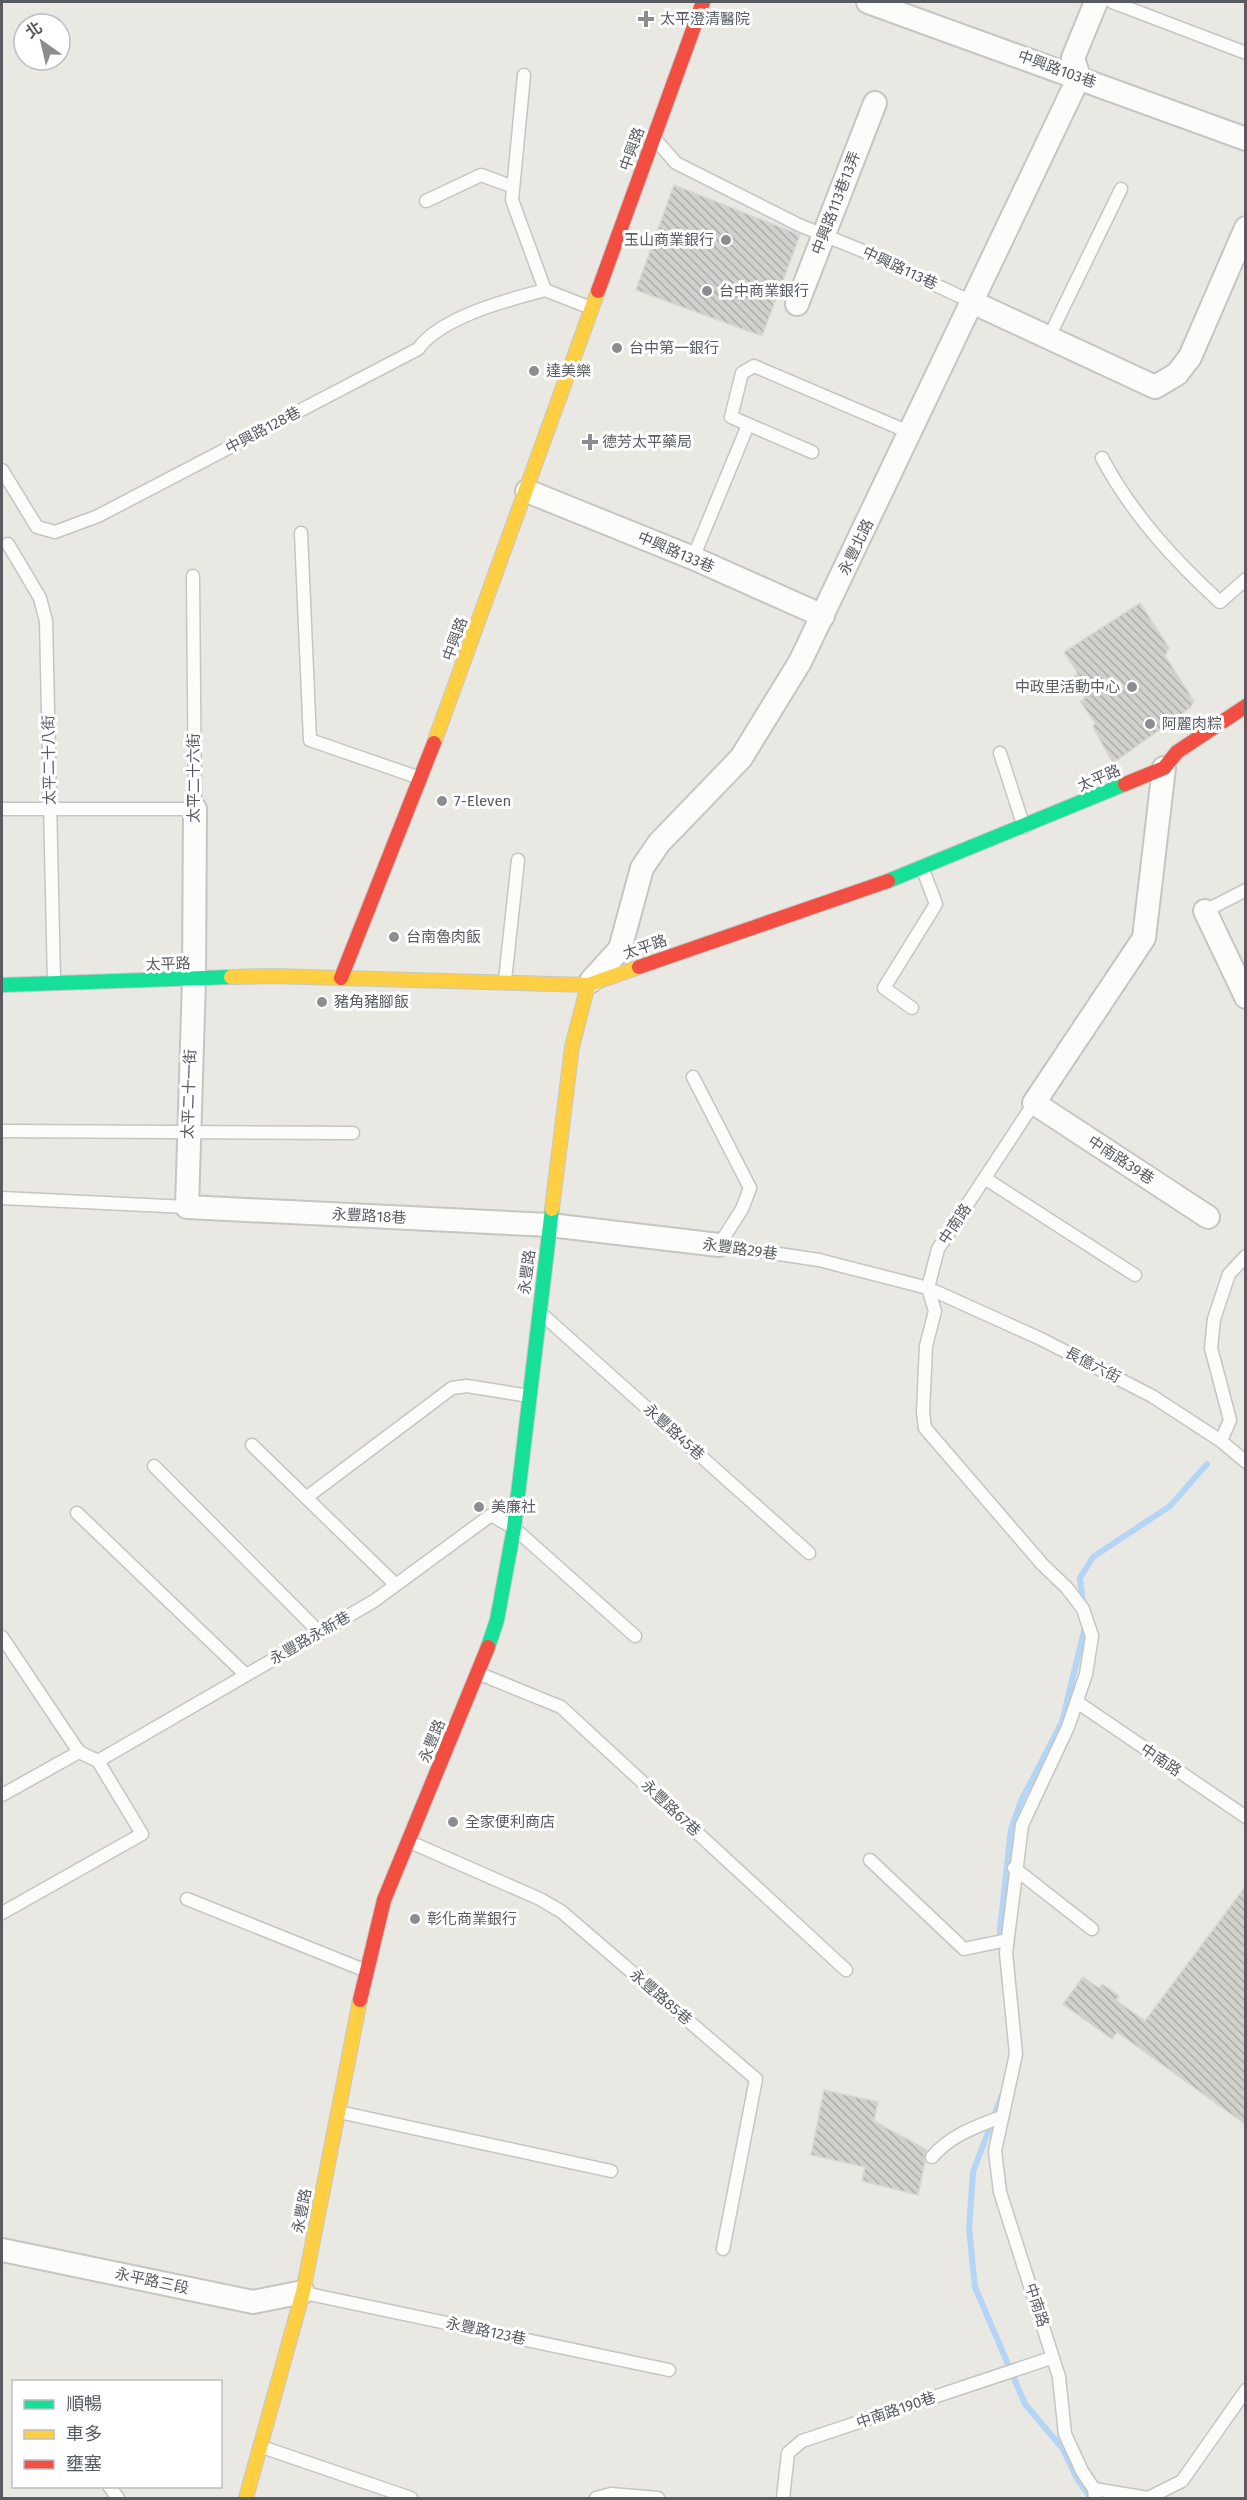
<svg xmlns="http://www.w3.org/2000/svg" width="1247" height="2500" viewBox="0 0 1247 2500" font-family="'Fira Sans','Noto Sans TC',sans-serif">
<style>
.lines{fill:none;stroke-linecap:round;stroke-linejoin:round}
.stream{stroke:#b4d5f6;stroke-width:6}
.building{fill:url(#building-back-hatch);stroke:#d8d7d2;stroke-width:1.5}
.lane-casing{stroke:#c5c5c3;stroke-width:15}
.street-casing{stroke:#c5c5c3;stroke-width:26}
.fast-casing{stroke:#c6c7c6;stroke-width:16}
.slow-casing{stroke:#c6c7c6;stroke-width:16}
.jam-casing{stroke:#c6c7c6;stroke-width:16}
.lane{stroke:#fcfcfb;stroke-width:12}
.street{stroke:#fcfcfb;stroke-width:22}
.fast{stroke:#16e098;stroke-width:14}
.slow{stroke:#ffcf43;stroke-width:14}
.jam{stroke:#f24e42;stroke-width:14}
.poi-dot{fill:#8b8d8e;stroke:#fff;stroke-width:2}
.labels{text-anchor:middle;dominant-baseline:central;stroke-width:6;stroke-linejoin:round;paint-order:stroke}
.poi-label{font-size:15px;fill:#585c61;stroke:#fff;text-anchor:start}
.street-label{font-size:15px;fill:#585c61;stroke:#fff}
</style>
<defs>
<pattern id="building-back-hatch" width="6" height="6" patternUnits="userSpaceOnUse" patternTransform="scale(1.5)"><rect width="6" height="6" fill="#d1d0cc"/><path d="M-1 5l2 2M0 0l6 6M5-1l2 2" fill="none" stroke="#acaca9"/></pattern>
</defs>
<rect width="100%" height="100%" fill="#e9e8e2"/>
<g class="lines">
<!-- stream -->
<g class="stream">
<path d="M1083 1605 1080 1578 1093 1557 1170 1506 1207 1464"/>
<path d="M1001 1943 1000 1929 1011 1829 1021 1801 1062 1722 1085 1627"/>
<path d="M1002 2095 973 2172 969 2228 975 2287 1025 2404 1063 2449 1077 2479 1091 2498"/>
</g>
</g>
<!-- building -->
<g class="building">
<path d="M674 185 800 235 762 336 636 290Z"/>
<path d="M1140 603 1169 648 1165 656 1194 701 1190 708 1113 763 1093 727 1095 723 1080 701 1085 698 1072 677 1078 674 1064 652Z"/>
<path d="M1245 1887V2124L1117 2032 1112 2039 1063 2004 1083 1977 1099 1988 1102 1984 1119 1996 1116 2000 1145 2021Z"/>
<path d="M824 2090 878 2102 874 2121 927 2150 924 2156 925 2162 918 2195 862 2181 865 2167 811 2155Z"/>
</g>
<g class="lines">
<!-- lane casing -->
<g class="lane-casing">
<g id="lane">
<path d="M1112 2 1246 53"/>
<path d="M524 75 512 200 545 290 591 308"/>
<path d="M655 139 676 163 799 225 863 251 972 302"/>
<path d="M426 201 481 175 511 186"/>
<path d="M1049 337 1121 189"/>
<path d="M812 452 731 417 742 373 754 366 911 433"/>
<path d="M1102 458C1132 514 1173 559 1220 602L1246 579"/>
<path d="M2 470 37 527 55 532 98 516 418 349C441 317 507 300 545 290"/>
<path d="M301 533 310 740 420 778"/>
<path d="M8 544 40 598 46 621 54 981"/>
<path d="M693 558 748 425"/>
<path d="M1000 753 1024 827"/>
<path d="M2 809H195L193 576"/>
<path d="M1205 911 1246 890"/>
<path d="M505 980 518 860"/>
<path d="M912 1008 884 988 936 904 923 870"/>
<path d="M693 1077 750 1188 742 1209 719 1245 819 1260 928 1288 1041 1339 1152 1396 1221 1441 1246 1462"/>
<path d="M1034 1103 938 1249 928 1288 935 1311 926 1346 923 1412 925 1428 1042 1564 1067 1588 1083 1609 1092 1636 1086 1674 1068 1727 1022 1825 1006 1953 1016 2054 995 2151 1000 2192 1059 2377 1065 2434 1082 2471 1094 2489 1095 2498"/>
<path d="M2 1131 353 1133"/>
<path d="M986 1179 1135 1275"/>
<path d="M2 1198 187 1207"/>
<path d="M544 1316 809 1553"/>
<path d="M1221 1441 1230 1420 1211 1348 1214 1319 1229 1274 1246 1256"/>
<path d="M252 1445 395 1584"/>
<path d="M154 1466 320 1633"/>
<path d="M307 1497 452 1388 467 1386 529 1396"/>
<path d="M77 1513 246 1675"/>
<path d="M2 1637 79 1752"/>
<path d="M480 1674 561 1707 846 1970"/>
<path d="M1077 1702 1246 1817"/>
<path d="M98 1761 374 1601 491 1515 514 1528 635 1636"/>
<path d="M2 1795 79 1752 98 1761 142 1834 2 1913"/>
<path d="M410 1842 540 1899 562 1912 756 2079 723 2249"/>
<path d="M870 1860 964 1949 1007 1940"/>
<path d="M1014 1868 1092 1929"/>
<path d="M187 1899 364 1970"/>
<path d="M339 2112 611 2171"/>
<path d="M932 2157C951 2135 975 2127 1001 2117"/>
<path d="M304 2293 669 2370"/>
<path d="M262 2447 411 2498"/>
<path d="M109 2486 118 2498"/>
<path d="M1094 2489 1148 2498 1182 2481 1246 2390"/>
<path d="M596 2498 611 2494 658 2498"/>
<path d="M783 2498 788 2453 802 2441 1051 2358"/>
</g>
</g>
<!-- street casing -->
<g class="street-casing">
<g id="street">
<path d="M868 2 1246 139"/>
<path d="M972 302 1155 387 1177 374 1190 357 1246 228"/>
<path d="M797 304 875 103"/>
<path d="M527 491 693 558 823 616"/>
<path d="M1164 768 1144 938 1034 1103 1208 1217"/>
<path d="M195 809 194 980 187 1207 550 1225 719 1245"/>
<path d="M1205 911 1246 997"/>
<path d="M591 981 620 949 642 868 659 843 741 758 800 662 1079 77 1073 58 1096 2"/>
<path d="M2 2250 253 2302 303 2292"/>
</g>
</g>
<!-- fast casing -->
<g class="fast-casing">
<g id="fast">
<path d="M888 881 1125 784"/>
<path d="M2 985 231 977"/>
<path d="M488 1647 497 1620 514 1528 552 1209"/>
</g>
</g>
<!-- slow casing -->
<g class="slow-casing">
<g id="slow">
<path d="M434 743 598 291"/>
<path d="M231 977 271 976 588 985 639 967"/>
<path d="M552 1209 572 1047 588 985"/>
<path d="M246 2498 303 2292 360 2000"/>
</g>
</g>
<!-- jam casing -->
<g class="jam-casing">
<g id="jam">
<path d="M598 291 703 2"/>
<path d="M1125 784 1164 768 1177 752 1246 706"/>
<path d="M639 967 888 881"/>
<path d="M341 978 434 743"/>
<path d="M360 2000 384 1900 488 1647"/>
</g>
</g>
<!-- lane -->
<use href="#lane" class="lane"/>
<!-- street -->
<use href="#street" class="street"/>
<!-- fast -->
<use href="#fast" class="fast"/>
<!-- slow -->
<use href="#slow" class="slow"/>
<!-- jam -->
<use href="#jam" class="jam"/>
</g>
<!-- markers -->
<g class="poi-dot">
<path d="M643 10h6v6h6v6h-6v6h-6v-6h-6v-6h6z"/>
<circle cx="726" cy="240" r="6"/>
<circle cx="707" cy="291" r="6"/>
<circle cx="617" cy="348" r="6"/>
<circle cx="534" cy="371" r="6"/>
<path d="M587 433h6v6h6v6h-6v6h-6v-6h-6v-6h6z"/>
<circle cx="1132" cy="687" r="6"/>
<circle cx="1150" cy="724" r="6"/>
<circle cx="442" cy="801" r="6"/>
<circle cx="394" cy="937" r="6"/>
<circle cx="322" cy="1002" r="6"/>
<circle cx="479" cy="1507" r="6"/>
<circle cx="453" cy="1822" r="6"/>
<circle cx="415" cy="1919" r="6"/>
</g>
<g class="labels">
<!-- poi labels -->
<g class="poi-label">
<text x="660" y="19">太平澄清醫院</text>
<text x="714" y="240" text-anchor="end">玉山商業銀行</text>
<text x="719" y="291">台中商業銀行</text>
<text x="629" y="348">台中第一銀行</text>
<text x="546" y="371">達美樂</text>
<text x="602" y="442">德芳太平藥局</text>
<text x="1120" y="687" text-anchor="end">中政里活動中心</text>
<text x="1162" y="724">阿麗肉粽</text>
<text x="454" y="801">7-Eleven</text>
<text x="406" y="937">台南魯肉飯</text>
<text x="334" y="1002">豬角豬腳飯</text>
<text x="491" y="1507">美廉社</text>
<text x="465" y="1822">全家便利商店</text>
<text x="427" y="1919">彰化商業銀行</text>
</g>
<!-- street labels -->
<g class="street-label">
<text transform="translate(1057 69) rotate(20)">中興路103巷</text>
<text transform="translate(632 149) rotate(-70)">中興路</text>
<text transform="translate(836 203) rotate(-69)">中興路113巷13弄</text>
<text transform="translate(900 268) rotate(25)">中興路113巷</text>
<text transform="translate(263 430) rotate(-28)">中興路128巷</text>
<text transform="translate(856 547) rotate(-64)">永豐北路</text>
<text transform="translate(676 552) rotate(23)">中興路133巷</text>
<text transform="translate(455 639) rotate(-70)">中興路</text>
<text transform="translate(49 760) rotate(-91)">太平二十八街</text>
<text transform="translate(194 778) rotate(-90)">太平二十六街</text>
<text transform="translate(1099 778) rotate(-23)">太平路</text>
<text transform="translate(645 947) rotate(-19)">太平路</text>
<text transform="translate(168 964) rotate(-2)">太平路</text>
<text transform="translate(189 1094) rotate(-88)">太平二十一街</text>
<text transform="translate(1121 1160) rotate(33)">中南路39巷</text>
<text transform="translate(369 1216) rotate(3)">永豐路18巷</text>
<text transform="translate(955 1224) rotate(-56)">中南路</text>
<text transform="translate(740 1249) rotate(8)">永豐路29巷</text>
<text transform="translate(527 1272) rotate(-83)">永豐路</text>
<text transform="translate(1093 1365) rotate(27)">長億六街</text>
<text transform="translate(674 1432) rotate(42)">永豐路45巷</text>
<text transform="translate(310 1638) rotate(-30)">永豐路永新巷</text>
<text transform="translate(432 1741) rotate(-68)">永豐路</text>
<text transform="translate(1161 1760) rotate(34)">中南路</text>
<text transform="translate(671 1808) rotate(43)">永豐路67巷</text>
<text transform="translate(661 1997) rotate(41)">永豐路85巷</text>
<text transform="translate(302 2211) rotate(-79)">永豐路</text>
<text transform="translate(152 2281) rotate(12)">永平路三段</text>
<text transform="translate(1037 2305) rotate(72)">中南路</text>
<text transform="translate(486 2331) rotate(12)">永豐路123巷</text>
<text transform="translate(896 2410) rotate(-19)">中南路190巷</text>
</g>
</g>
<!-- border -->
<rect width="1247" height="2500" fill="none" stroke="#585c61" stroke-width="6"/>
<!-- legend -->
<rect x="12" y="2380" width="210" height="108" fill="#ffffff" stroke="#bcbec0" stroke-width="1.5"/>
<rect x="24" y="2400" width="30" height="9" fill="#16e098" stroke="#bcbec0" stroke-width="1.5"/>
<text x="66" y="2410" font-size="18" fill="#585c61">順暢</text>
<rect x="24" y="2430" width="30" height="9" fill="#ffcf43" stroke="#bcbec0" stroke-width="1.5"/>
<text x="66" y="2440" font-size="18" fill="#585c61">車多</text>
<rect x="24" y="2460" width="30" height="9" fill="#f24e42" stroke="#bcbec0" stroke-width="1.5"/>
<text x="66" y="2470" font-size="18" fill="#585c61">壅塞</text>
<!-- north arrow -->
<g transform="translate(42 42) rotate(326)"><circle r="28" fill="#ffffff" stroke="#bcbec0" stroke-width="1.5"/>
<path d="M0-4.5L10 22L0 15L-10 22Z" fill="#8b8d8e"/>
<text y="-9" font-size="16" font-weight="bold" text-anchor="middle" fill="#585c61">北</text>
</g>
</svg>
